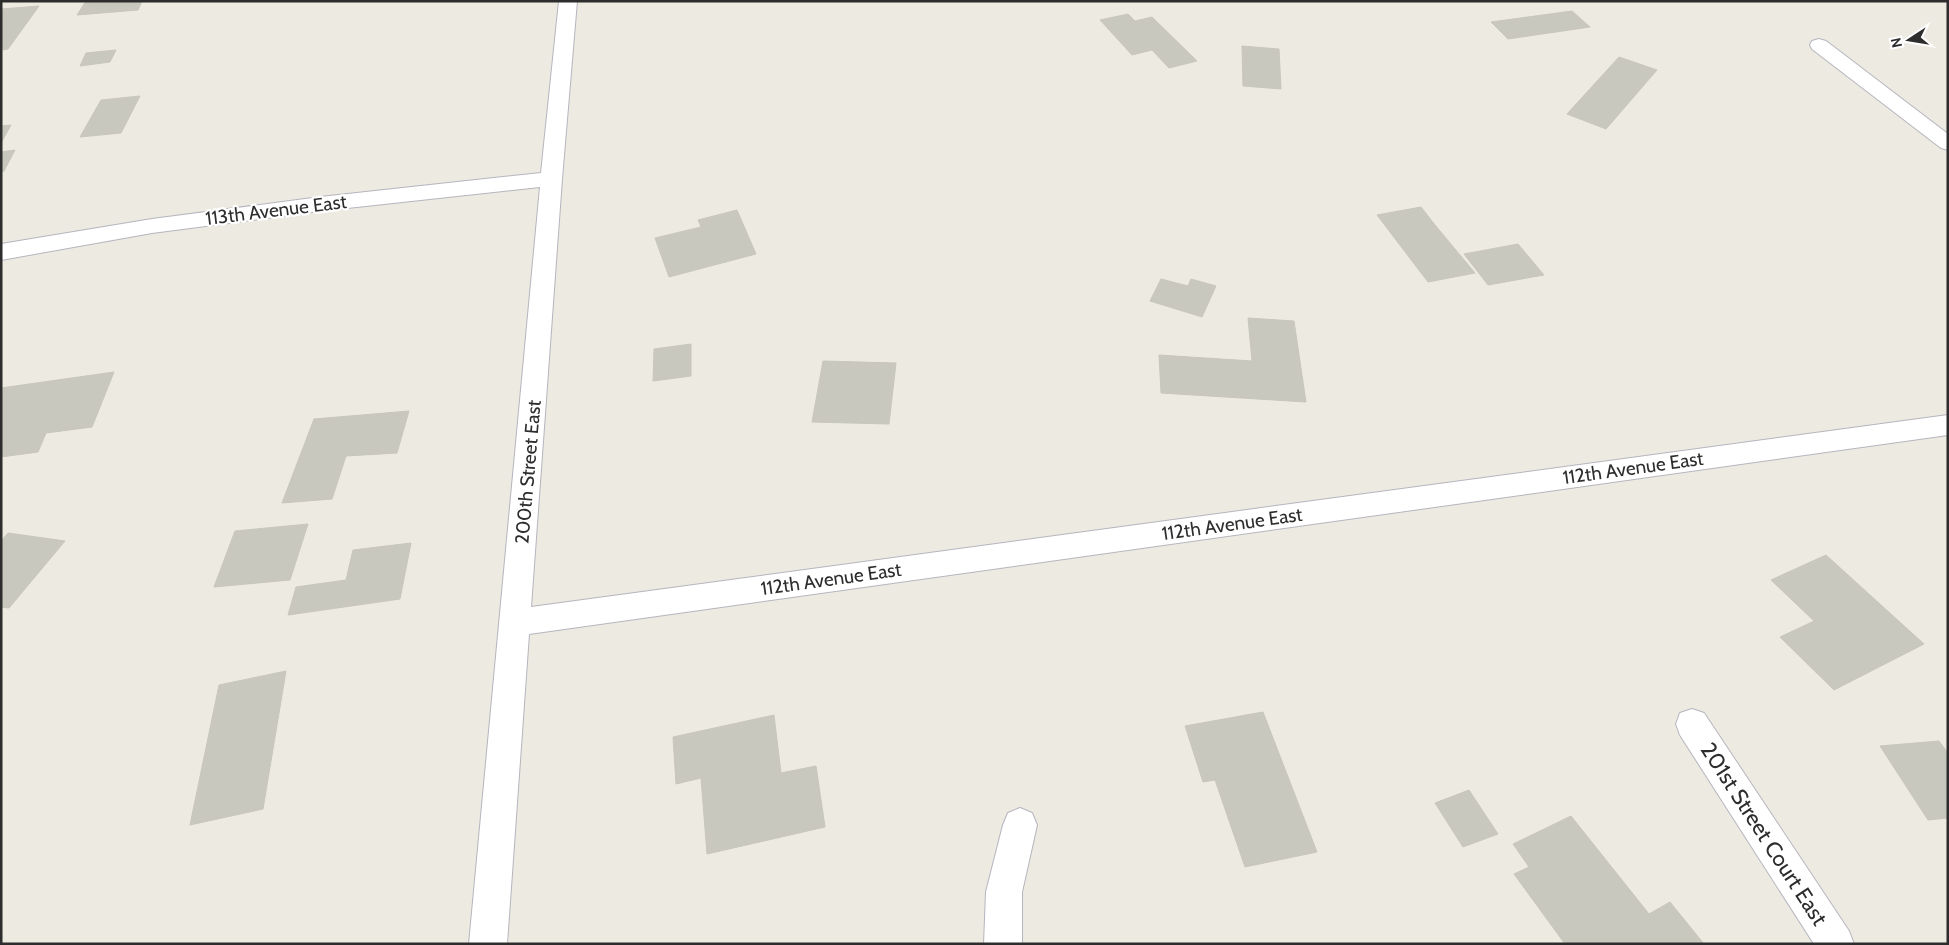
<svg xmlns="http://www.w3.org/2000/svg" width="1949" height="945" viewBox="0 0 1949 945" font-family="Cabin,sans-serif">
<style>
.building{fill:#c9c8bf;stroke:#c9c6bb}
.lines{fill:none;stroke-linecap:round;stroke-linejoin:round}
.minor-casing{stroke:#b5b5bf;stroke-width:2}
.minor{fill:#fff;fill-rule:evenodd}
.labels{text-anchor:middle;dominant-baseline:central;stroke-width:4.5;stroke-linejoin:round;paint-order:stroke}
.street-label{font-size:19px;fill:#2d2d2d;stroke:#fff}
.near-street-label{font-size:22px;fill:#2d2d2d;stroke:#fff}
</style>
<rect width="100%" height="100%" fill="#edeae1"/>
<!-- building -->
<g class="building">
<path d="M86 1H142L138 10 77 15Z"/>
<path d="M39 6 8 49 1 50V9Z"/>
<path d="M1572 11 1590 27 1508 39 1491 22Z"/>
<path d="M1128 14 1135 21 1152 17 1197 61 1169 68 1152 50 1132 55 1100 20Z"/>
<path d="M1242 46 1279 49 1281 89 1243 86Z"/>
<path d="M116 50 110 62 80 66 86 53Z"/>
<path d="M1619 57 1657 70 1606 129 1567 114Z"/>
<path d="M140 96 121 133 80 137 101 100Z"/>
<path d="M11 125 1 143V126Z"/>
<path d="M15 150 4 171 1 172V152Z"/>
<path d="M1421 207 1435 225 1475 273 1428 282 1377 215Z"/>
<path d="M737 210 756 254 669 277 655 238 701 227 698 220Z"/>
<path d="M1518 244 1544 275 1488 285 1464 254Z"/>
<path d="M1161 279 1188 286 1191 279 1216 286 1202 317 1150 301Z"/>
<path d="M1248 318 1294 321 1306 402 1161 393 1159 355 1252 361Z"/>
<path d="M691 344V376L653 381 654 349Z"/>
<path d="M823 361 896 363 889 424 812 422Z"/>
<path d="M114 372 92 427 46 433 38 452 1 457V388Z"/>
<path d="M409 411 397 453 346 456 332 499 282 503 314 419Z"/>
<path d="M308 524 290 580 214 587 235 531Z"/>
<path d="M8 533 65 541 9 608 1 607V541Z"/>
<path d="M411 543 400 599 288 615 296 587 346 580 353 550Z"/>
<path d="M1826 555 1924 644 1834 690 1780 637 1814 621 1771 580Z"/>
<path d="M286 671 263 809 190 825 219 685Z"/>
<path d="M1263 712 1317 852 1245 867 1215 780 1203 782 1185 726Z"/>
<path d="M774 715 781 773 816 766 825 827 707 854 701 778 676 784 673 737Z"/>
<path d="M1939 741 1948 753V818L1928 820 1880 746Z"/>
<path d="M1469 790 1498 834 1463 847 1435 803Z"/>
<path d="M1571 816 1649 914 1670 902 1704 944H1565L1514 874 1529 867 1513 844Z"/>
</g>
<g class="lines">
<!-- minor casing -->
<g class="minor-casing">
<g id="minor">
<path d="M559 1H577L562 179 531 607 1948 415V435L529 634 507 944H469L540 187 320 211 152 233 1 260V244L152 219 320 197 541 173Z"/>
<path d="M1819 39 1826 41 1948 134V150L1941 148 1812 49 1810 45 1812 41Z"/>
<path d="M1692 709 1704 713 1849 931 1854 944H1814L1680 735 1676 724 1680 713Z"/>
<path d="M1020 808 1032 813 1037 825 1022 892V944H984L986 892 1003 825 1008 813Z"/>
</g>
</g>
<!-- minor -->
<use href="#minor" class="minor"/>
</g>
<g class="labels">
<!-- street labels -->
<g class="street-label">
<text transform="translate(276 210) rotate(-7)">113th Avenue East</text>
<text transform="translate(1633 468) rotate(-8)">112th Avenue East</text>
<text transform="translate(528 472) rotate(-85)">200th Street East</text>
<text transform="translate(1232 524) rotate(-8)">112th Avenue East</text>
<text transform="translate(831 579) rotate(-8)">112th Avenue East</text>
</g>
<!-- near-street labels -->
<g class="near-street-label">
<text transform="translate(1764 834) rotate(57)">201st Street Court East</text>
</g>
</g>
<!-- border -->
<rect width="1949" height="945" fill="none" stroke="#2d2d2d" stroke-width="5"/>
<!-- north arrow -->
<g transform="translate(1909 40) rotate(258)" stroke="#ffffff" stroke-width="4" paint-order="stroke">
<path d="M0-4L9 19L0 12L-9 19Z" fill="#2d2d2d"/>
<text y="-8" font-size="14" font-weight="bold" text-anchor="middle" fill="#2d2d2d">N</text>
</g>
</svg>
